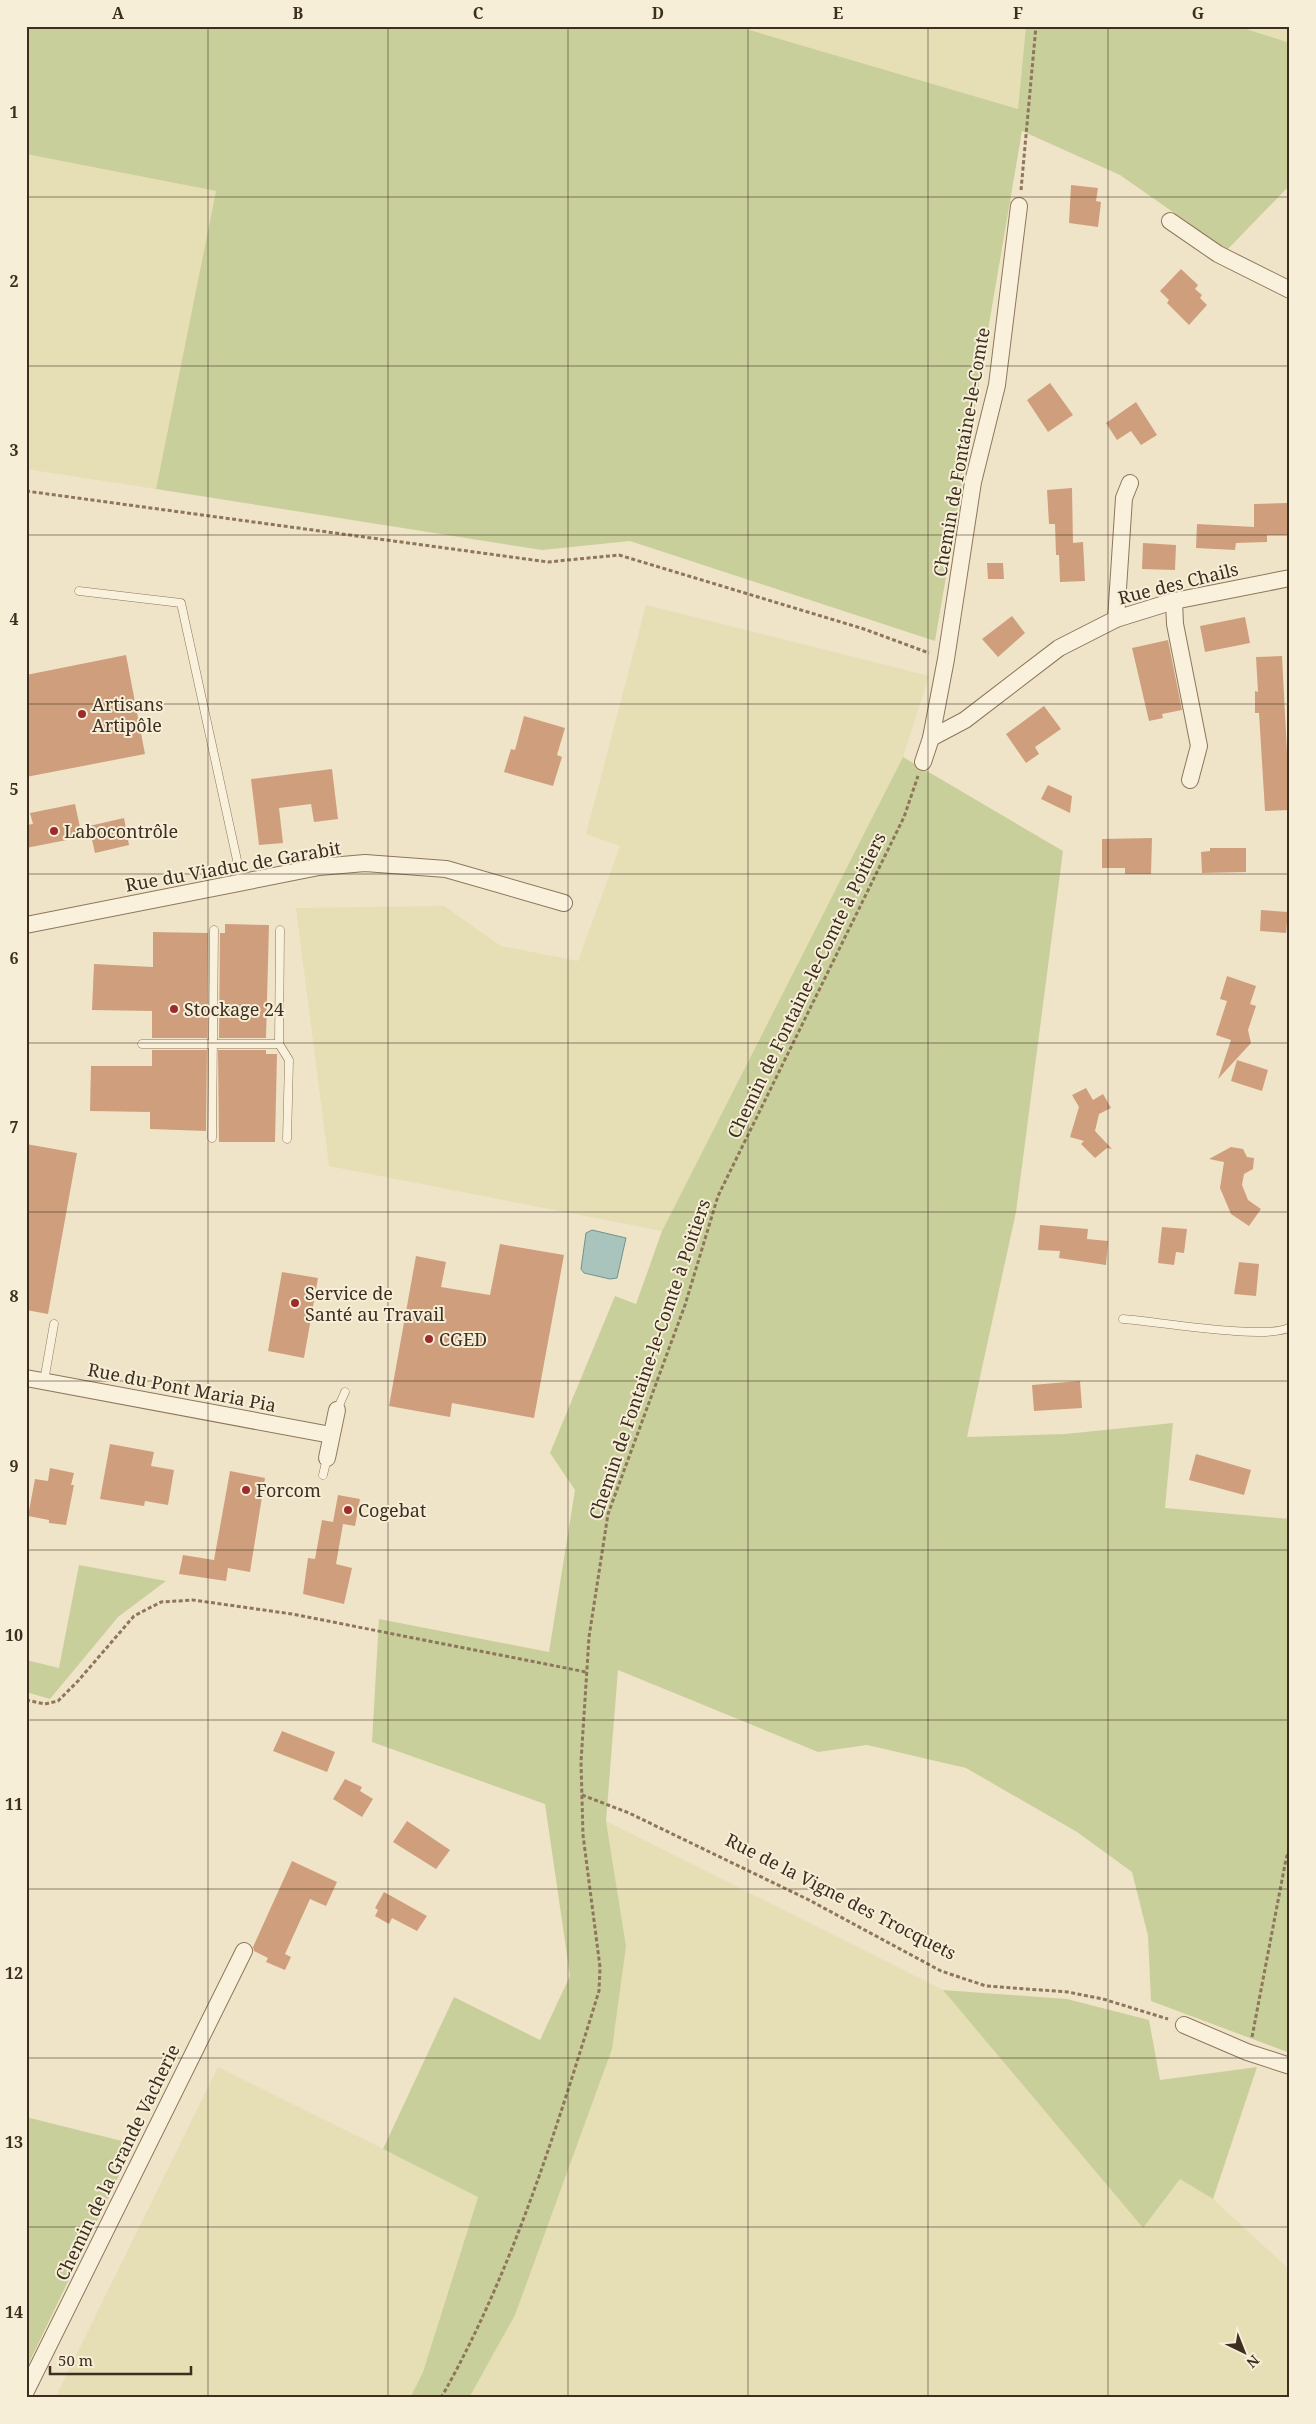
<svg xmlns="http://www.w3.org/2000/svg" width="1316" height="2424" viewBox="0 0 1316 2424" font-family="'Noto Serif',serif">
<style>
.farmland{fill:#e6deb5}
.green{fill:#c9cf9b}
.water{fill:#a9c4bc;stroke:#6f938a}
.building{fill:#cf9f7d}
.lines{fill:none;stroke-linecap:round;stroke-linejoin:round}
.service-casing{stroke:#8d765c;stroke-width:9}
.minor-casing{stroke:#8d765c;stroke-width:18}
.path{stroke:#8d765c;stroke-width:3;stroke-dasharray:4 2.5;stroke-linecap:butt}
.service{stroke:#faf1dc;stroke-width:8}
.minor{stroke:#faf1dc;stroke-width:16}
.grid{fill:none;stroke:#3d2e20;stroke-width:1;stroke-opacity:0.55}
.poi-dot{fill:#9e2a2b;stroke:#f7eed8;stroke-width:2}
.labels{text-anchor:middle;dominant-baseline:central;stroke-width:4;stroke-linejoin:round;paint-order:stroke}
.street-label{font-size:18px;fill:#3d2e20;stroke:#f7eed8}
.poi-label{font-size:18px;fill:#3d2e20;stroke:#f7eed8;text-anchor:start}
.neatline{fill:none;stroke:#3d2e20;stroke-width:2}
.grid-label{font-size:16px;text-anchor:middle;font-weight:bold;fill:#3d2e20}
</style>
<rect width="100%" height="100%" fill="#f0e4c8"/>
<!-- farmland -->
<g class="farmland">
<path d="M736 26H1026L1018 109Z"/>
<path d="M1237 26H1290V43Z"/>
<path d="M26 154 216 191 156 489 26 469Z"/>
<path d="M646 605 929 676 903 757 662 1231 329 1166 296 908 444 906 501 946 578 961 620 846 586 834Z"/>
<path d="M606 1821 943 1990 1143 2228 1180 2179 1213 2199 1290 2270V2398H469L515 2315 626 1946Z"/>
<path d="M218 2067 478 2196 423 2372 410 2398H55Z"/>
</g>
<!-- green -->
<g class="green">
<path d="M26 26H736L1018 109 1026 26H1237L1290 43V185L1227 250 1120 175 1022 131 935 641 630 541 542 550 156 489 216 191 26 154Z"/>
<path d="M903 757 1063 851 1016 1212 967 1437 1065 1434 1173 1423 1165 1508 1290 1519V2053L1151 2001 1148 1936 1132 1872 1077 1832 966 1768 867 1745 818 1752 618 1670 606 1821 626 1946 612 2049 515 2315 469 2398H410L423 2372 478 2197 383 2149 454 1997 540 2040 570 1976 545 1804 372 1742 379 1619 549 1652 575 1490 550 1453 615 1296 636 1304 662 1231Z"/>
<path d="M79 1565 166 1581 118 1617 50 1699 26 1692V1660L59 1668Z"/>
<path d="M943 1990 1067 1999 1149 2020 1160 2080 1257 2067 1213 2199 1180 2179 1143 2228Z"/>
<path d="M26 2117 134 2144 26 2369Z"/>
</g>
<!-- water -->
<path class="water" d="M592 1230 626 1238 617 1278 610 1279 584 1273 581 1269 586 1233Z"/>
<!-- building -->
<g class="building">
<path d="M1071 185 1098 188 1096 201 1101 202 1098 227 1069 223Z"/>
<path d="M1181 269 1198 285 1195 289 1202 295 1200 298 1207 305 1189 325 1167 303 1169 300 1160 291Z"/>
<path d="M1050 383 1073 415 1048 432 1027 400Z"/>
<path d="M1136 402 1157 435 1141 445 1131 431 1117 440 1106 423Z"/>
<path d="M1072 488 1073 543 1083 542 1085 581 1060 582 1059 555H1056L1055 524H1049L1047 490Z"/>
<path d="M1287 503 1288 535H1267V542L1236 543 1235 550 1196 548 1197 524 1254 527V504Z"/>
<path d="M1143 543 1176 545 1175 570 1142 569Z"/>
<path d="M987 563H1003L1004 579H988Z"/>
<path d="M1012 616 1025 633 998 657 982 639Z"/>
<path d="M1245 617 1250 643 1205 652 1200 626Z"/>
<path d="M1168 640 1182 710 1162 714 1163 718 1149 721 1132 648Z"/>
<path d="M126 655 145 754 26 777V675Z"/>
<path d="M1282 656 1290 810 1265 811 1259 713H1255V691L1258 692 1256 657Z"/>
<path d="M1044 706 1061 729 1035 747 1039 754 1026 763 1006 734Z"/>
<path d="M524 716 565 728 557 755 562 757 553 786 504 772 511 749 515 750Z"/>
<path d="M332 769 338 819 314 822 311 804 279 808 283 843 259 845 251 779Z"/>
<path d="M1048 785 1072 796 1070 813 1041 799Z"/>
<path d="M75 804 82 837 26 848V825L33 824 30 813Z"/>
<path d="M124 818 129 845 95 853 89 826Z"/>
<path d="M1152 838 1151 874H1125V868H1102V839Z"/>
<path d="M1210 848H1246V872L1202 873 1201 852 1210 851Z"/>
<path d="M1261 910 1288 912 1286 933 1260 931Z"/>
<path d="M225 924 269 925 266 1038H219L220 933H225Z"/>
<path d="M153 932 208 933 207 1038H152V1011L92 1010 94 964 153 967Z"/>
<path d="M1227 976 1256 986 1250 1004 1256 1006 1248 1030 1251 1043 1218 1079 1231 1040 1216 1035 1227 1001 1220 999Z"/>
<path d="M152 1050H207L206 1131 150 1129V1112L90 1111 91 1066H152Z"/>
<path d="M218 1050H266V1054H277L275 1142H219Z"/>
<path d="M1237 1060 1268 1070 1262 1091 1231 1081Z"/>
<path d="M1086 1088 1093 1100 1103 1094 1111 1108 1099 1114 1095 1131 1112 1149 1107 1148 1095 1158 1081 1144 1084 1141 1070 1137 1079 1107 1072 1095Z"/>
<path d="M26 1144 77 1153 48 1314 26 1310Z"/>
<path d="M1231 1147 1243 1149 1247 1157 1254 1158 1253 1169 1244 1174 1242 1185 1248 1200 1261 1209 1249 1226 1231 1214 1220 1188 1224 1162 1209 1159Z"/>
<path d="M1040 1225 1088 1229 1087 1239 1108 1241 1106 1265 1059 1258 1060 1251 1038 1250Z"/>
<path d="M1162 1227 1187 1229 1184 1253 1176 1252 1174 1265 1158 1263Z"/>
<path d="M500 1244 564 1255 534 1418 452 1403 450 1417 389 1406 416 1256 446 1262 441 1287 490 1295Z"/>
<path d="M1239 1262 1259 1264 1256 1296 1234 1294Z"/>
<path d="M282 1272 318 1278 304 1358 268 1351Z"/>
<path d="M1080 1381 1082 1408 1034 1411 1032 1385Z"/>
<path d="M110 1444 154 1452 151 1466 174 1470 168 1505 145 1501 144 1506 100 1499Z"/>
<path d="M1196 1454 1251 1470 1244 1495 1189 1480Z"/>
<path d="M50 1468 74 1473 71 1485H74L66 1525 49 1523V1520L28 1516 35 1479 48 1481Z"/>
<path d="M230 1471 265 1478 250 1572 228 1568 226 1581 179 1574 183 1555 214 1560Z"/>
<path d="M338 1495 360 1499 355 1526 343 1524 336 1564 352 1568 344 1604 303 1594 308 1558 315 1559 322 1520 333 1522Z"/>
<path d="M282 1731 335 1752 327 1772 273 1751Z"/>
<path d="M345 1779 362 1787 360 1791 373 1799 362 1817 333 1799Z"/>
<path d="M407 1821 450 1850 436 1869 393 1842Z"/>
<path d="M292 1861 337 1882 326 1906 310 1899 285 1954 291 1957 285 1970 266 1962 268 1958 254 1951 253 1947Z"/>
<path d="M384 1892 427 1916 417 1931 392 1918 389 1924 375 1916 378 1910 375 1908Z"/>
</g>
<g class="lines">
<!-- service casing -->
<g class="service-casing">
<g id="service">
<path d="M79 591 181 603 242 883"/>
<path d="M280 930 279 1044 289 1060 287 1139"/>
<path d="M142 1044H279"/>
<path d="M212 1138 214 930"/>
<path d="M1123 1319C1154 1321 1269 1341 1290 1327"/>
<path d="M44 1381 54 1324"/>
<path d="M337 1410 345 1392"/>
<path d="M323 1475 327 1458"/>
</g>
</g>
<!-- minor casing -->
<g class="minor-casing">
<g id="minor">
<path d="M1170 221 1218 254 1290 290"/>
<path d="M1174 601 1175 624 1199 746 1190 780"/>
<path d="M1116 619 1124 498 1130 483"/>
<path d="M931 738 965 720 1059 648 1116 619 1174 601 1290 578"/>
<path d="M923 762 931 738 946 659 973 482 997 385 1019 206"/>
<path d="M26 925 319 867 365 863 446 869 564 903"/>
<path d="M26 1378 331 1435"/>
<path d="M327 1458 337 1410"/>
<path d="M1184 2025 1247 2052 1290 2066"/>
<path d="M26 2391 244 1951"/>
</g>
</g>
<!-- path -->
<g class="path">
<path d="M1021 190 1036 26"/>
<path d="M26 491 548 562 619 555 864 629 929 653"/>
<path d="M26 1700 45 1704 58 1701 78 1681 134 1616 161 1602 193 1600 292 1614 586 1672"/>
<path d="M582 1795 629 1813 809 1900 941 1971 986 1986 1068 1992 1103 1999 1168 2019"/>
<path d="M1252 2037 1286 1859 1290 1847"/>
<path d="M441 2398C513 2271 556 2130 599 1991L600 1967 583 1835 581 1762 589 1637 608 1514 685 1305 718 1196 904 817 918 776"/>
</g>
<!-- service -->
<use href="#service" class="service"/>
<!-- minor -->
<use href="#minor" class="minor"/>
</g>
<!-- grid -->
<path class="grid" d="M208 26V2398M388 26V2398M568 26V2398M748 26V2398M928 26V2398M1108 26V2398M26 197H1290M26 366H1290M26 535H1290M26 704H1290M26 874H1290M26 1043H1290M26 1212H1290M26 1381H1290M26 1550H1290M26 1720H1290M26 1889H1290M26 2058H1290M26 2227H1290"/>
<!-- markers -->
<g class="poi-dot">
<circle cx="82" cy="714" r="5"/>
<circle cx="54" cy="831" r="5"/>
<circle cx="174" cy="1009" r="5"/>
<circle cx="295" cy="1303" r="5"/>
<circle cx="429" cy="1339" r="5"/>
<circle cx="246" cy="1490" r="5"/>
<circle cx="348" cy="1510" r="5"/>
</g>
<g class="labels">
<!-- street labels -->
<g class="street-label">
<text transform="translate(961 452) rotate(-80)">Chemin de Fontaine-le-Comte</text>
<text transform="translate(1178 583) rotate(-14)">Rue des Chails</text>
<text transform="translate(233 866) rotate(-10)">Rue du Viaduc de Garabit</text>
<text transform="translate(806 985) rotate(-64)">Chemin de Fontaine-le-Comte à Poitiers</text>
<text transform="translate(649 1359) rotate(-71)">Chemin de Fontaine-le-Comte à Poitiers</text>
<text transform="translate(182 1387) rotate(11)">Rue du Pont Maria Pia</text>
<text transform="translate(841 1896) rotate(27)">Rue de la Vigne des Trocquets</text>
<text transform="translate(117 2162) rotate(-64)">Chemin de la Grande Vacherie</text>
</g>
<!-- poi labels -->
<g class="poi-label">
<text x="92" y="704">Artisans<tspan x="92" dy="21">Artipôle</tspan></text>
<text x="64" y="831">Labocontrôle</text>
<text x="184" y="1009">Stockage 24</text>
<text x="305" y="1293">Service de<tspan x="305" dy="21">Santé au Travail</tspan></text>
<text x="439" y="1339">CGED</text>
<text x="256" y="1490">Forcom</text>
<text x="358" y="1510">Cogebat</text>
</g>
</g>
<!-- border -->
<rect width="1316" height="2424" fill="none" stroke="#f7eed8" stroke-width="55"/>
<!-- north arrow -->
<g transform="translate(1244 2352) rotate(137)" stroke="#f7eed8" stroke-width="4" paint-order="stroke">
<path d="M0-4L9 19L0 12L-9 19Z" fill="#3d2e20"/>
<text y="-8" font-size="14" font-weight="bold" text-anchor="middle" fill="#3d2e20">N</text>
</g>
<!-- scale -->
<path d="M50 2366v8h141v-8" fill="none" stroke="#3d2e20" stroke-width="2.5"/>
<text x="58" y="2366" font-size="15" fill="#3d2e20" stroke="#f7eed8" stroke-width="4" paint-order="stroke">50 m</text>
<rect x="28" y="28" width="1260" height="2368" class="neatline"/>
<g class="grid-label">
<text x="118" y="19">A</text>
<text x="298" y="19">B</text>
<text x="478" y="19">C</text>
<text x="658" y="19">D</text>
<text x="838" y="19">E</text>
<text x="1018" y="19">F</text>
<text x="1198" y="19">G</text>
<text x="14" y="118">1</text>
<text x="14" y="287">2</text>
<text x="14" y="456">3</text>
<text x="14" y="625">4</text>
<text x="14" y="795">5</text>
<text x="14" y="964">6</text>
<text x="14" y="1133">7</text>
<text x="14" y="1302">8</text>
<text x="14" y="1472">9</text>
<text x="14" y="1641">10</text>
<text x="14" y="1810">11</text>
<text x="14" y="1979">12</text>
<text x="14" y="2148">13</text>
<text x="14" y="2318">14</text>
</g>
</svg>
